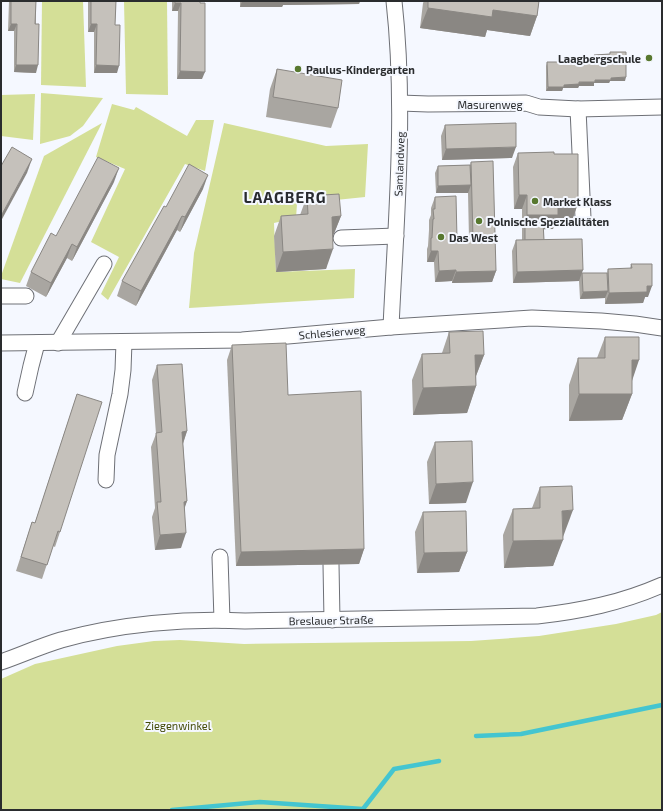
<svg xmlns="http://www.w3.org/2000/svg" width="663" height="811" viewBox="0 0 663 811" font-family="'Exo 2',sans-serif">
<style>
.green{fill:#d4df97}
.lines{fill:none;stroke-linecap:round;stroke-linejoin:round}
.stream{stroke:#44c5d0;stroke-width:4.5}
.minor-casing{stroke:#6e7076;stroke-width:17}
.minor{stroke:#fff;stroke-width:15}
.wall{fill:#a9a6a1}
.shaded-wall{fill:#8a8783}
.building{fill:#c5c1bb;stroke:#8a8783}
.poi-dot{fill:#58782f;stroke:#f5f8ff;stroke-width:1.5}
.labels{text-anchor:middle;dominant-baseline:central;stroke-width:4;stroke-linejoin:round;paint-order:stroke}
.poi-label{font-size:11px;font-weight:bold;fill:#2a2c2e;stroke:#f5f8ff;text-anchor:start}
.street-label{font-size:11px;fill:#2a2c2e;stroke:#f5f8ff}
.park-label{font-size:11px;fill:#444b08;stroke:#f5f8ff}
.district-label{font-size:15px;font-weight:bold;letter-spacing:1px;fill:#282a2f;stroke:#f5f8ff}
</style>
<rect width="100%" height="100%" fill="#f5f8ff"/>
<!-- green -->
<g class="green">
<path d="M42 1H83L86 87 41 85Z"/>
<path d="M124 1H167L168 95 126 94Z"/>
<path d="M41 93 103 98 83 126 70 136 40 144Z"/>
<path d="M35 94 33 140 1 136V95Z"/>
<path d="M112 104 134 110 136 107 187 136 196 120H214L205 171 185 164 108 300 101 294 119 257 91 242 125 169 96 157Z"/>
<path d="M102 123 20 283 1 279V276L44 156Z"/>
<path d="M224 123 326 146 368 144 365 197 297 204 296 218 274 223 276 272 355 269 354 298 189 308 194 253Z"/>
<path d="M662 612V810H1V679L35 664 117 646 154 641 180 640 244 644 471 641 539 636 616 624 656 615Z"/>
</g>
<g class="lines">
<!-- stream -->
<g class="stream">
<path d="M476 736 521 734 662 705"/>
<path d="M172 810 260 802 363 809 394 769 439 761"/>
</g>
<!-- minor casing -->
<g class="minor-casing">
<g id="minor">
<path d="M400 103 428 104 526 103 539 107 578 109 662 107"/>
<path d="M578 109 583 218"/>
<path d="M341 238 396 236"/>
<path d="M1 296H26"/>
<path d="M391 327C396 219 406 109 394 1"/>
<path d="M1 343 242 340 391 327 532 318 601 321 635 324 662 328"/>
<path d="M58 343 104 264"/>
<path d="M25 393 31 366 37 343"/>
<path d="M106 480 107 455 120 394 123 370 124 342"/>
<path d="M220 557 222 620"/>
<path d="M331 564 332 620"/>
<path d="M1 662C21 655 41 646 61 640 119 624 185 618 245 621L537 616C581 611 621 603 662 585"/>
</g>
</g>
<!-- minor -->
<use href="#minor" class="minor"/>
</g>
<!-- wall -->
<g class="wall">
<path d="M9 1H36V73L14 72V31H8Z"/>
<path d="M88 1H116L115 25 117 73H94V32H88Z"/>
<path d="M172 1H200L202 79H177L178 11H172Z"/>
<path d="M240 1H360L359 4 283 5 282 7H240Z"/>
<path d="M424 1H539L537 16 530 36 487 30 485 37 420 28 423 3Z"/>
<path d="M610 52 625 81H610L609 83H594V86H579L578 88H563L562 91H546V66L547 62H562L563 60 578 59 579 57H594V55L610 54Z"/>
<path d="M277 69 338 108 331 128 266 117 270 89Z"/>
<path d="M445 125 512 158 442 160 441 136Z"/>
<path d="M518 153 554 154 578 203 573 218H556L553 229H543L544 240 582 273H607L608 269H630L631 264 648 297H645L643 303 605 304V298L580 299 579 281 513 283 512 251 516 240H522V209H514L513 167Z"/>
<path d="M471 162 496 271 492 282 452 283V281L435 282 434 262H427V249L428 246 429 230V220L431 215V208L435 197 457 239H469L468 193H436L435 173 438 166 470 165Z"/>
<path d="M114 182 72 261 67 258 46 297 26 286 31 272 56 236Z"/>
<path d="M203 189 180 232 177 230 136 306 117 296 122 281 166 207Z"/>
<path d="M307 196 341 216 333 236 326 269 276 272 274 236 281 216 300 215Z"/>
<path d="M449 332 484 355 476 376V386L467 413 413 415 412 380 422 354 442 353Z"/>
<path d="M605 337 632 394 622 420 569 421V385L578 358H597Z"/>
<path d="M232 345 288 395 364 549 359 564 236 566 227 360Z"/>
<path d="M157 365 187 431 183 444 187 501 184 508 181 548 155 550 152 517 155 508 151 447 156 434 152 380Z"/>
<path d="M77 394 60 532 55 547 53 546 42 579 16 571 32 522 35 523Z"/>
<path d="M435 442 466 503 429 504 427 462Z"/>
<path d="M540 487 563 537 553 566 504 568 503 535 513 509 532 508Z"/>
<path d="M423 512 467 552 459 572 417 573 415 532Z"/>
</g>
<!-- shaded-wall -->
<g class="shaded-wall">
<path d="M242 1H360L359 4 283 5 282 7H240Z"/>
<path d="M175 3H181L178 11H172Z"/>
<path d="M428 8 493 10 537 16 530 36 487 30 485 37 420 28Z"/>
<path d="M11 24H17L14 31H8Z"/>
<path d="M91 24H97L94 32H88Z"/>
<path d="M16 65H38L36 73 14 72Z"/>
<path d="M96 65 119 66 117 73H94Z"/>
<path d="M180 71 205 72 202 79H177Z"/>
<path d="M626 77 625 81H610L609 83H594V86H579L578 88H563L562 91H546L548 87 611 78Z"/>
<path d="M516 147 512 158 442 160 446 149Z"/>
<path d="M32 159 27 173 1 221V216Z"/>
<path d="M119 168 114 182 72 261 77 247Z"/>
<path d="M208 175 203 189 180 232 185 217Z"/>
<path d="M471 185 468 193H436L438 186Z"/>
<path d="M519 195H527L522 209H514Z"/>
<path d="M578 203 573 218H556L553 229 525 230V222L527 215 558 204Z"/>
<path d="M182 216 177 230 136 306 141 291Z"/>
<path d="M341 216 333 236 324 237 332 217Z"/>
<path d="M72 244 67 258 46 297 51 283Z"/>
<path d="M333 249 326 269 276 272 283 252Z"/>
<path d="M431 251H438L434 262H427Z"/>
<path d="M456 270 452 281 435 282 439 271Z"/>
<path d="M583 270 579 281 513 283 517 272Z"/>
<path d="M496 271 492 282 452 283 456 272Z"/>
<path d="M647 286H652L648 297H645L643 303 605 304 609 293Z"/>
<path d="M608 291 605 298 580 299 583 292Z"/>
<path d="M475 355H484L474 381Z"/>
<path d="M632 360H639L630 387Z"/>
<path d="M476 386 467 413 413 415 423 388Z"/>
<path d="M579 394H632L622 420 569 421Z"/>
<path d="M187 431 182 446V432Z"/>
<path d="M473 482 466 503 429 504 436 484Z"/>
<path d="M187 501 182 516 184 502Z"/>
<path d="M573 510 563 537 562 511Z"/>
<path d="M186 533 181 548 155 550 160 535Z"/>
<path d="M563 540 553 566 504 568 513 541Z"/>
<path d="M364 549 359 564 236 566 241 552Z"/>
<path d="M467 552 459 572 417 573 424 553Z"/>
</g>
<!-- building -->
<g class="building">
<path d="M11 1H36L35 24H39L38 65H16L17 24H11Z"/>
<path d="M91 1H116L115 25H120L119 66 96 65 97 24H91Z"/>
<path d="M175 1H200V3H205V72L180 71 181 3H175Z"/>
<path d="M428 1H539L537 16 493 10 492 17 428 8Z"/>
<path d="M610 52H626V77L611 78V80H595V82H579V84L564 85V87H548L547 62H563V60L579 59V57H595L594 55 610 54Z"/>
<path d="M277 69 342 80 338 108 273 97Z"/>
<path d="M516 123V147L446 149 445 125Z"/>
<path d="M12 147 32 159 1 216V166Z"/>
<path d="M554 152V154H578V203L558 204V215H527V195H519L518 153Z"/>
<path d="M98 157 119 168 77 247 72 244 51 283 31 272 51 233 56 236Z"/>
<path d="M493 161 496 271 456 272V270L439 271 438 251H431V238H432L433 219H434L433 209H435V197L456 196 457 239H473L471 162Z"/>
<path d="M189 164 208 175 185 217 182 216 141 291 122 281 164 206 166 207Z"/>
<path d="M470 165 471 185 438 186V166Z"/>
<path d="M339 194 341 216 332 217 333 249 283 252 281 216 308 214 307 196Z"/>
<path d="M525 222H543L544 240H525Z"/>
<path d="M582 239 583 270 517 272 516 240Z"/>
<path d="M631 264H652V286H647V292L609 293 608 269 632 268Z"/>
<path d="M582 273H607L608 291 583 292Z"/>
<path d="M483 331 484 355H475L476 386 423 388 422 354 450 353 449 332Z"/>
<path d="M605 337H639V360H632V394H579L578 358H605Z"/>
<path d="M286 343 288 395 361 391 364 549 241 552 232 345Z"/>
<path d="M182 364 187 431 182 432 187 501 184 502 186 533 160 535 157 502H161L156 433 162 432 157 365Z"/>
<path d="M77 394 102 402 60 532 58 531 47 565 21 557 32 522 35 523Z"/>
<path d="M472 441 473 482 436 484 435 442Z"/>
<path d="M572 486 573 510 562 511 563 540 513 541V509L540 508V487Z"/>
<path d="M466 511 467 552 424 553 423 512Z"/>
</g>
<!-- markers -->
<g class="poi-dot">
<circle cx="649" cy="58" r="4"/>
<circle cx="298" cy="69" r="4"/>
<circle cx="535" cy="201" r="4"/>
<circle cx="479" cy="221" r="4"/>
<circle cx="441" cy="237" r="4"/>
</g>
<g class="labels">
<!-- poi labels -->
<g class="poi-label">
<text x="641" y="58" text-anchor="end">Laagbergschule</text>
<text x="306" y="69">Paulus-Kindergarten</text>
<text x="543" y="201">Market Klass</text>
<text x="487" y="221">Polnische Spezialitäten</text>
<text x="449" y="237">Das West</text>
</g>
<!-- street labels -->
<g class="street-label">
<text x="490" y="104">Masurenweg</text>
<text transform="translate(399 164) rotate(-88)">Samlandweg</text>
<text transform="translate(332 332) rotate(-5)">Schlesierweg</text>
<text transform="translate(331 620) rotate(-1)">Breslauer Straße</text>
</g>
<!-- park labels -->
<g class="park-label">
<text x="178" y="725">Ziegenwinkel</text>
</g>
<!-- district labels -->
<g class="district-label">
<text x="285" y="197">LAAGBERG</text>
</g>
</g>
<!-- border -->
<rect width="663" height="811" fill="none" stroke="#2a2c2e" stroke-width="4"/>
</svg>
